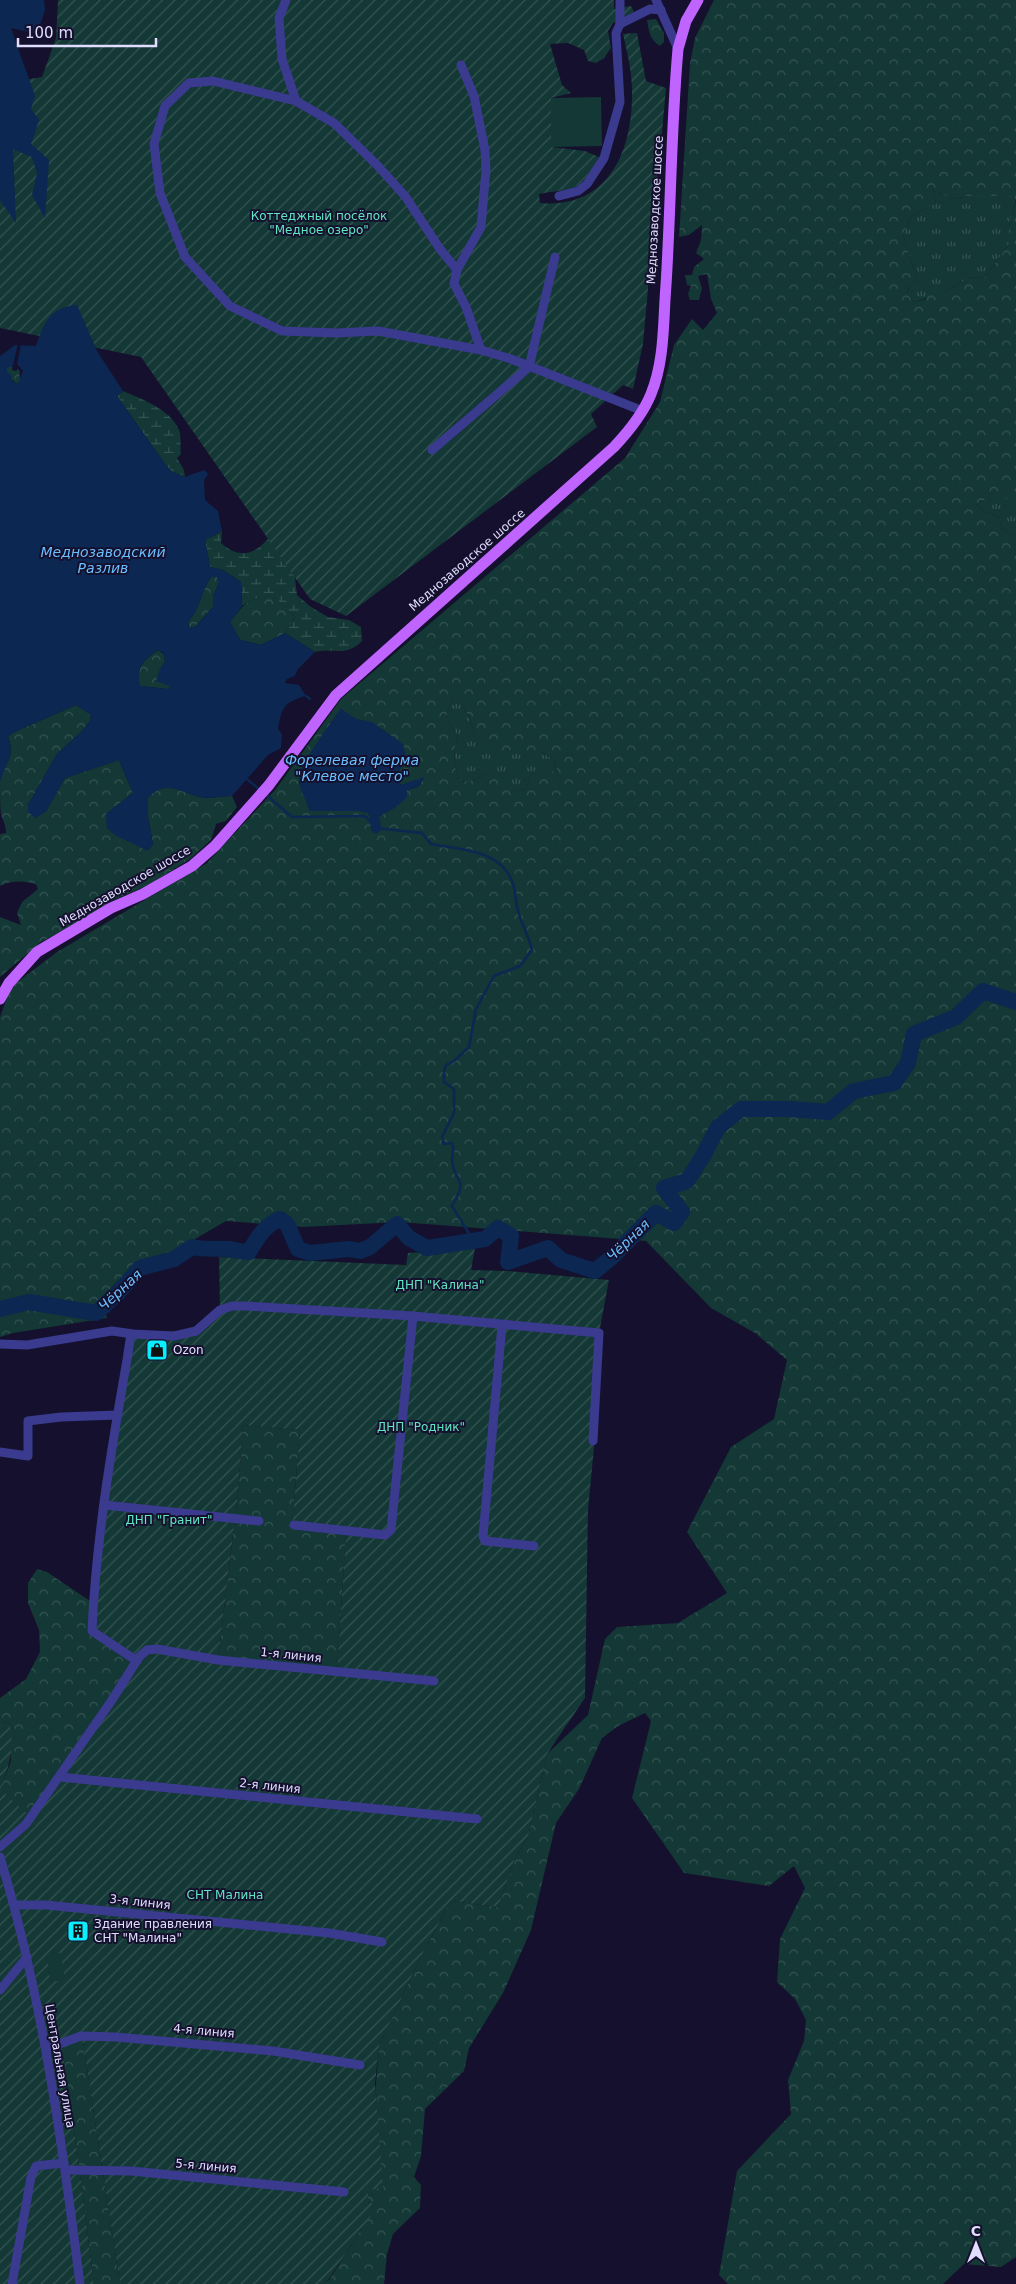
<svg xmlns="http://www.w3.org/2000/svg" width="1016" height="2284" viewBox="0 0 1016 2284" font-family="'DejaVu Sans',sans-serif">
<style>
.grass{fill:url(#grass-tufts)}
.forest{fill:url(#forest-crowns);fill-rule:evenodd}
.wetland{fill:url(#wetland-marsh)}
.garden{fill:url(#garden-furrows);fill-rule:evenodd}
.pitch{fill:#133835}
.water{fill:#0b2752;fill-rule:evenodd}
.pier{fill:#14102d}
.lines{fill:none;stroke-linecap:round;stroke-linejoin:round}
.stream{stroke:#0b2752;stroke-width:2.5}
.canal{stroke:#0b2752;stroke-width:10}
.river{stroke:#0b2752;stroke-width:16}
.minor{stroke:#3a3a8e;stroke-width:9}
.major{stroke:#c064ff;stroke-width:11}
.labels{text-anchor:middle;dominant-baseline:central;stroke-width:4;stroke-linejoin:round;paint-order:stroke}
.street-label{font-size:12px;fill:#e0ddff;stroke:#14102d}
.park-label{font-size:12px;fill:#61e6c1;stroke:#14102d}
.poi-label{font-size:12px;fill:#e0ddff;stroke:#14102d;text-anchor:start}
.water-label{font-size:14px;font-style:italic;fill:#6bbfff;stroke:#14102d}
</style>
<defs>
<pattern id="grass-tufts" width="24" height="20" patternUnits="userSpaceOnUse" patternTransform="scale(1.25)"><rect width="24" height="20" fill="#133835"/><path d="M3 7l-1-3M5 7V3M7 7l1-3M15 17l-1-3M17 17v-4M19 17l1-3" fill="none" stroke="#355453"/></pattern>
<pattern id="forest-crowns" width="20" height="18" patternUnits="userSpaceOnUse" patternTransform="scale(1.25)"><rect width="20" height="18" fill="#133835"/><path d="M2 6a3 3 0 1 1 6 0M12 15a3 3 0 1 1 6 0" fill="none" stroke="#355453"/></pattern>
<pattern id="wetland-marsh" width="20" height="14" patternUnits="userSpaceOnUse" patternTransform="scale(1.25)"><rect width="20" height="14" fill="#133835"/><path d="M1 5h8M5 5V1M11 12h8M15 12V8" fill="none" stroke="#355453"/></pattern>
<pattern id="garden-furrows" width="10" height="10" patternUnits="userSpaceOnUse" patternTransform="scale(1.25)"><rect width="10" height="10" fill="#133835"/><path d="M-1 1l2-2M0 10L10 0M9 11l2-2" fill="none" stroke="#355453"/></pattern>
</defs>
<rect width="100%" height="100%" fill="#14102d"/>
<!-- grass -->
<g class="grass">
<path d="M933 190 953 199 968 196H1013L1016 202 1009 226V244L985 277 969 278 945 292 914 302 907 294 909 286 917 280 903 235 911 216 936 203Z"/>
<path d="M1008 497 1016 498V537L1003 530 998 516 985 512 977 504 986 499Z"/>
<path d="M453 691 466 711 475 734 499 751H540L554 760 557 772 531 774 526 789 515 791 510 784 487 774 474 780 460 782C453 765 453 754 458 736L446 718Z"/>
</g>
<!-- forest -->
<g class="forest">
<path d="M714 0H1016V201L1013 196H968L953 199 933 190 936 203 911 216 903 235 917 280 909 286 907 293 914 302 926 299 930 289 945 292 969 278 985 277 1009 244V226L1016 202V498L987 499 977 504 985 512 998 516 1003 530 1016 537V2257L1001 2267 964 2264 943 2284H728L719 2275 737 2171 791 2114 788 2080 804 2041 806 2020 795 1999 777 1982 780 1939 805 1888 794 1866 769 1886 684 1873 632 1798 651 1721 645 1713 618 1726 602 1738 579 1789 556 1823 531 1930 503 1993 469 2048 464 2071 425 2109 421 2156 414 2177 421 2185 420 2208 393 2234 387 2254 384 2284H322L329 2280 377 2205 368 2202 367 2196 379 2046 421 1956 451 1901 498 1907 515 1858 528 1837 547 1754 588 1715 605 1639 617 1627 678 1623 727 1593 687 1532 731 1447 774 1419 787 1360 755 1333 711 1308 646 1241 400 1222 303 1227 226 1221 176 1250 136 1263 102 1297 107 1318 13 1333 0 1337V1017L11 987 57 952 207 863 276 789 341 699 625 458 660 402 674 345 692 319 703 330 717 313 711 299 707 274 698 276 702 288 699 300H690L688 294 691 286 687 285 685 275H692L694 267 704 259 696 253 701 240 702 225 689 235 679 237 690 63 695 38ZM453 692 466 711 475 734 486 748 499 751H540L554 760 557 771 531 774 526 789 515 791 506 773 487 774 474 780 460 782C453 765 453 754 458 736L446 718ZM341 709 407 760 393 777 401 785 424 778 418 787 407 790 406 797 396 806 380 816 360 811H310L299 782V773Z"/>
<path d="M656 19 664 33V42L660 46C650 40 649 32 647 20Z"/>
<path d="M10 366 20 370V381L17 384C11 380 7 375 6 368Z"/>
<path d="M211 577H218L219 583 213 596V607L195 627 189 628 188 622C200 609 201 591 211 577Z"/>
<path d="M268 595 283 603 295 617 285 633 261 645 240 640 230 622C242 606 248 598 268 595Z"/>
<path d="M158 650 164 654 165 662 160 669 171 686 168 689 139 686C136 668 143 660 158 650Z"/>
<path d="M76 705 90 714 91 720 81 732 57 754 28 805 35 818 46 811 65 778 119 760 133 793 106 814 147 851 153 844 148 817V797C166 779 180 792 200 797 209 799 222 796 232 796L237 807 226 821 216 824 211 840 190 859 149 885 111 901 86 918 41 942 0 977V917L21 925 17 913 22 902 38 889 36 884C23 881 12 880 0 886V834L6 833C6 825 3 821 1 814 0 806 0 791 0 782 2 762 17 760 8 737L12 733Z"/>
<path d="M243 1425 300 1430 292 1525 346 1532 337 1672 218 1659 238 1494Z"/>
<path d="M37 1569 47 1572 93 1603 136 1661 28 1815 5 1795 1 1787 11 1761 9 1722 0 1725V1698L26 1679 40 1652 39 1630 28 1603V1583Z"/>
<path d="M79 2042H83L120 2284H94L78 2158 62 2048Z"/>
</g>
<!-- wetland -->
<g class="wetland">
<path d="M123 391C142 399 174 411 180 433 181 439 180 447 181 454L177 458 184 470 185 477 172 472 165 464 117 396Z"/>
<path d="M222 531 221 543C242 562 258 552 273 533L293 561 297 595 311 607 328 617 349 620 361 627 362 641C347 657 333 648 315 652L285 633 295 617C277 596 266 589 242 606L241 582 223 570 210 567 205 540Z"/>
</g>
<!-- garden -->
<g class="garden">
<path d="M58 0H614V9L631 6 634 12 613 23 608 31 611 48 604 58 596 63 588 61 584 50 568 43 550 44 562 85 571 93 551 98V147L585 151 599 157C577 194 578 187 539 194L540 203C609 209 633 150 632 91 632 72 627 52 623 34L637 33 646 81 666 88 643 344 633 389 623 385 591 414 597 427 346 616 310 599 141 357 0 328V84L42 77 56 38Z"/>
<path d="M475 1248 471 1270 507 1271 609 1280 599 1333 594 1448 588 1510 585 1698 547 1754 528 1837 515 1858 498 1907 451 1901 421 1956 379 2046 375 2084 383 2188 368 2190V2202L378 2205 328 2280 322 2284H120L83 2042 62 2048 78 2158 94 2284H0V1725L9 1722C15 1746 10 1764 1 1787L6 1795 31 1817 136 1661 92 1631 93 1603 131 1333 196 1331 220 1310 219 1257 406 1265 408 1253ZM243 1425 300 1430 292 1525 346 1532 337 1671 218 1659 238 1494Z"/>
</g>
<!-- pitch -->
<g class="pitch">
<path d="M601 97 602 146 551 147V98Z"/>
<path d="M61 1953 65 1980 50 1982 47 1954Z"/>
</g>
<!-- water -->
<g class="water">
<path d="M0 0H44L45 10 37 34 11 28 35 96 31 109 39 120 31 144 49 160 45 218 32 195 37 173 32 157 13 149 16 223 0 200Z"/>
<path d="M77 305 97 351 123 391 117 396 165 464 172 472 185 477 204 470 208 474 204 480 205 500 218 511 222 531 205 540 210 567 223 570 241 582 242 606 230 622 240 640 261 645 285 633 315 652 298 669 295 676 287 679 285 683 299 685 306 696C284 702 282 707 278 729L282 734 281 748 268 755 232 796C222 796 209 799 200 797 180 792 165 779 148 798V817L153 844 148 851 115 835 107 828 106 814 133 793 119 760 65 778 46 811 36 818 28 812V805L57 754 81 732 91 720 90 714 76 705 12 733 8 737C15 756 6 763 0 781V356L15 345 36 346C44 323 50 307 77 305ZM10 367 19 370 20 381 17 384 12 381 11 375 7 372V368ZM211 577H217L219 583 213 596V607L195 627 189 628 188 622C200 609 201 591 211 577ZM158 650 164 653 165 662 160 669 156 681 170 686 168 689 140 686C136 668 142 660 158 650Z"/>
<path d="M341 709 356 719 372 722 403 744 407 760 393 777 401 785 425 777 418 787 407 790V797L396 807 380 816 360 811H310C307 801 300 791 299 782 296 770 332 720 341 709Z"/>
</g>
<!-- pier -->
<path class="pier" d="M18 344H21L17 364 23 371 20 378V371L18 368 16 371 12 370Z"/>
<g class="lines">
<!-- stream -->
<g class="stream">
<path d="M306 696 310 699"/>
<path d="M247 779 261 791"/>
<path d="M265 794 292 817 365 816 376 828 422 833 431 844C461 850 502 849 513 884 516 892 515 902 518 910 521 924 529 936 532 950L520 966 494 976 476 1009 469 1047 454 1061 446 1065 444 1072V1082L454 1089V1113L442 1137 444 1144 452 1143C455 1150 452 1154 452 1160 454 1184 470 1176 452 1206L473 1240"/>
</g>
<!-- canal -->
<path class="canal" d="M372 803 376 828"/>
<!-- river -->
<path class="river" d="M0 1309 29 1302 96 1313 118 1293 140 1268 174 1259 192 1247C205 1250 216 1248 229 1249 236 1250 241 1252 249 1252 257 1238 265 1225 280 1219L287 1224 298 1249 310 1253 349 1249 360 1251 370 1247 397 1224 409 1238 427 1248 485 1239 498 1228 511 1236 508 1262 548 1248 561 1260 595 1271 612 1257 656 1213 674 1223 682 1212 664 1188 687 1181 703 1156 718 1127 741 1109H789L828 1112 854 1091 894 1083 908 1063 914 1034 956 1017 983 991 1016 1002"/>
<!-- minor -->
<g class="minor">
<path d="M286 0 279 18 282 59 296 101"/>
<path d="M656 0 678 49"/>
<path d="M620 24 650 9 661 10"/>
<path d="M559 196 578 191 587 184 604 158 620 102 616 33 620 24V0"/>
<path d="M457 270 481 227 486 170 485 150 474 96 461 65"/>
<path d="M481 350 466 307 454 284 457 270 440 249 405 196 377 165 334 123 296 101 213 81 189 83 165 106 154 144 160 193 185 257 230 306 282 331 336 333 378 331 481 350 511 359 643 411"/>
<path d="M432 450 529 367 555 257"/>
<path d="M502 1325 483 1536 485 1541 534 1546"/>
<path d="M0 1344 27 1345 112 1331 133 1334 174 1336 196 1331 220 1310 232 1306H246L413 1316 599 1333 593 1441"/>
<path d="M128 1353 131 1334"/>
<path d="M128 1354C112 1445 96 1538 92 1631L137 1661"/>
<path d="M0 1452 28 1456V1421L61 1417 118 1415"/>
<path d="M104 1505 259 1521"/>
<path d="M294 1525 385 1535 391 1530 413 1316"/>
<path d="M60 1777 477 1819"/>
<path d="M0 1847 26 1824 112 1700 139 1657 147 1650 157 1649 218 1660 434 1681"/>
<path d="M0 1857C42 1996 62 2140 80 2284"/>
<path d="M15 1905H46L329 1933 382 1942"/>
<path d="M0 1990 27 1957"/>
<path d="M46 2049 81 2036 116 2037 273 2051 360 2065"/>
<path d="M66 2170 131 2171 344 2192"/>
<path d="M12 2284 31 2177 36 2166 64 2163"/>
</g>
<!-- major -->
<path class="major" d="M0 999 9 983 37 952 111 908 143 894 192 866 215 846 269 785 336 695 614 447C629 431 643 414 651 394 665 360 663 321 666 285 671 206 671 127 678 49L686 21 698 0"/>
</g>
<!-- icons -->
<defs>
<g id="shop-square" transform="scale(1.125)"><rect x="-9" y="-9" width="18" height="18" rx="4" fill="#09eeff" stroke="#14102d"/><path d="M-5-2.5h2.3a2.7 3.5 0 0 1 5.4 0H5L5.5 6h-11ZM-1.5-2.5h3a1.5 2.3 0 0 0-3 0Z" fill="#111"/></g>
<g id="building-square" transform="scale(1.125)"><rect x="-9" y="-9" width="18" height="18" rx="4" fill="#09eeff" stroke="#14102d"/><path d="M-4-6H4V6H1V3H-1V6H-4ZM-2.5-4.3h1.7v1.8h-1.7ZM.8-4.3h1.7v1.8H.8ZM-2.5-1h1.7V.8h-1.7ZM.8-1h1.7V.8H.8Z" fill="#111"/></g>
</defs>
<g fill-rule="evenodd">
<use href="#shop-square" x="157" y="1350"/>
<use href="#building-square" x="78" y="1931"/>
</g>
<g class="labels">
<!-- street labels -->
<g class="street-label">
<text transform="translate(655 210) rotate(-87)">Меднозаводское шоссе</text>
<text transform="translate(467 560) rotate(-41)">Меднозаводское шоссе</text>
<text transform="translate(125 886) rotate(-30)">Меднозаводское шоссе</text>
<text transform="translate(291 1655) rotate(6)">1-я линия</text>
<text transform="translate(270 1786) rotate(6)">2-я линия</text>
<text transform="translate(140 1902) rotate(6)">3-я линия</text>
<text transform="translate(204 2031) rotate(5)">4-я линия</text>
<text transform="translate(60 2066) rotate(80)">Центральная улица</text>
<text transform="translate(206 2166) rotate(5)">5-я линия</text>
</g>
<!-- park labels -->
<g class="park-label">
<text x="319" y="216">Коттеджный посёлок<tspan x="319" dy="14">"Медное озеро"</tspan></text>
<text x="440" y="1285">ДНП "Калина"</text>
<text x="421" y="1427">ДНП "Родник"</text>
<text x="169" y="1520">ДНП "Гранит"</text>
<text x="225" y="1895">СНТ Малина</text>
</g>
<!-- poi labels -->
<g class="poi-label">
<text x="173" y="1350">Ozon</text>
<text x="94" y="1924">Здание правления<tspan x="94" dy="14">СНТ "Малина"</tspan></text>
</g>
<!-- water labels -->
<g class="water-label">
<text x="103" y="552">Меднозаводский<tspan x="103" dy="16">Разлив</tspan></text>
<text x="352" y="760">Форелевая ферма<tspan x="352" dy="16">"Клевое место"</tspan></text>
<text transform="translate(628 1240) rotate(-44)">Чёрная</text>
<text transform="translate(120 1290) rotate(-43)">Чёрная</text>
</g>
</g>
<!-- north arrow -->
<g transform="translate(976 2244)" stroke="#14102d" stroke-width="4" paint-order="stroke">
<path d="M0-4L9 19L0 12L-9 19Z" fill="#e0ddff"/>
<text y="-8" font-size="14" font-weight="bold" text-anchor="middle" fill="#e0ddff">С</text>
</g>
<!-- scale -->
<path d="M18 38v8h138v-8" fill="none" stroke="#e0ddff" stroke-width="2.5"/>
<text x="25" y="38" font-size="15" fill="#e0ddff" stroke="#14102d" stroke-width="4" paint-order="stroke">100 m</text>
</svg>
